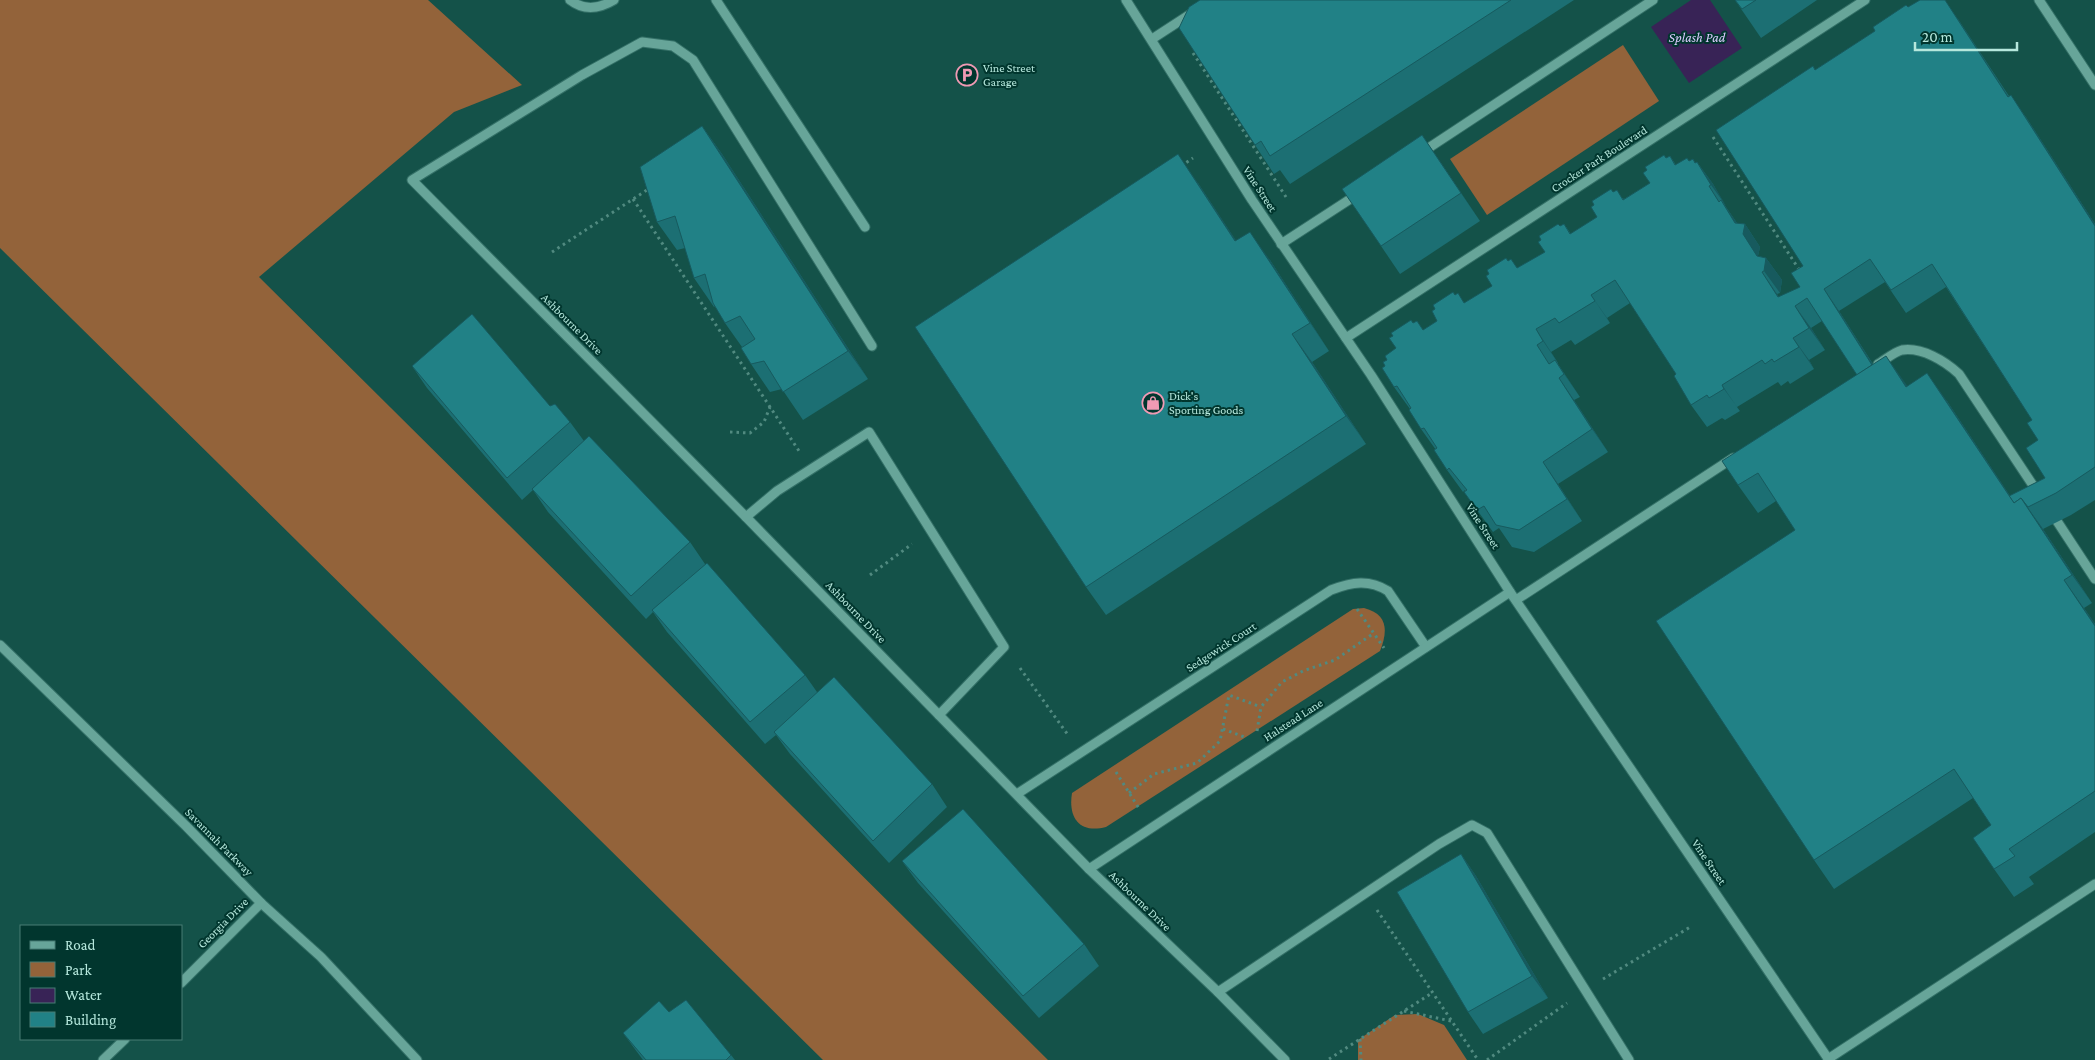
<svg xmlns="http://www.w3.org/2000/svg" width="2095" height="1060" viewBox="0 0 2095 1060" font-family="'Crimson Pro',serif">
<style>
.green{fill:#93633a}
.water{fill:#382356}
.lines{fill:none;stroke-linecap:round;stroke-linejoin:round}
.minor-casing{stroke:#347067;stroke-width:11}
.path{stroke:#518a80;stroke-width:3;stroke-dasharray:2.5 4;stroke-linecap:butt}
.minor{stroke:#67a599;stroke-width:9}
.wall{fill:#1c6f73;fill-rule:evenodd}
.shaded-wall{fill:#175a5e}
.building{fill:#218186;stroke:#175a5e}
.labels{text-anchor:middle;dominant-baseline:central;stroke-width:4;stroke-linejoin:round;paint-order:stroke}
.poi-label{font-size:12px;fill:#b6e8dd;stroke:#01362e;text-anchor:start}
.street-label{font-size:12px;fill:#b6e8dd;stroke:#01362e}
.water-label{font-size:14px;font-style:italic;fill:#dccbfe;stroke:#01362e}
</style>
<rect width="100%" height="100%" fill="#145249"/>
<!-- green -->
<g class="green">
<path d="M0 0H428L522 85 454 112 259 277 1048 1060H823L0 248Z"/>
<path d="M1623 45 1659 101 1487 215 1450 159Z"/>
<path d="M1364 608C1388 614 1388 631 1380 651L1106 827C1079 834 1068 817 1072 793L1353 609Z"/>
<path d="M1418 1014 1444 1025 1467 1060H1358V1040L1395 1015Z"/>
</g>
<!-- water -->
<path class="water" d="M1691 0H1710L1742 48 1689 83 1651 27Z"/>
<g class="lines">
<!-- minor casing -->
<g class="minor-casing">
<g id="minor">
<path d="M570 0C584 11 599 9 614 0"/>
<path d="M716 0 865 227"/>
<path d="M1126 0 1252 200 1371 375 1510 592 1829 1060"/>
<path d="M2039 0 2095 85"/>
<path d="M1152 39 1192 13"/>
<path d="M1421 153 1653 0"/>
<path d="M1281 244 1358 194"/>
<path d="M1346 338 1865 0"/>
<path d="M872 346 693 60 673 46 642 42 582 75 412 180 746 517 1089 869 1218 992 1285 1060"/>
<path d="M1878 364C1885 360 1894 352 1902 350 1922 347 1945 361 1959 374L2038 493"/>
<path d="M2051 512 2095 579"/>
<path d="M746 517 777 491 869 432 1004 647 939 715"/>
<path d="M1516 600 1733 458"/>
<path d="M0 645 186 826 261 903 321 957 417 1060"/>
<path d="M1017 794 1331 590C1352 582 1369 579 1388 591L1426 647"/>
<path d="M1089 869 1510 592"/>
<path d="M181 983 261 903"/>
<path d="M1218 992 1439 844 1472 825 1487 833 1629 1060"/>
<path d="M1828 1059 2095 884"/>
<path d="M103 1060 125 1039"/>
</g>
</g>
<!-- path -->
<g class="path">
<path d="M1193 53 1286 197"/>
<path d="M1713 137 1800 271"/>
<path d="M1181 166 1193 158"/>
<path d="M633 199 799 451"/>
<path d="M552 252 650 188"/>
<path d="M730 432 750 433 764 422 770 407"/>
<path d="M870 575 912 544"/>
<path d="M1357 609 1384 648"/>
<path d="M1020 668 1068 735"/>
<path d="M1223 729 1247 738"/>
<path d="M1257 731 1261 707 1282 682 1303 671 1335 660 1374 633"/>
<path d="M1116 772 1140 810"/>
<path d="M1129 793 1154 774 1197 763 1220 741 1229 695 1261 707"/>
<path d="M1377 910 1478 1060"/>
<path d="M1603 979 1692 926"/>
<path d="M1404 1011 1451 1021"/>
<path d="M1360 1039 1361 1060"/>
<path d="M1329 1059 1432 993"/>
<path d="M1487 1060 1567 1003"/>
</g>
<!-- minor -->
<use href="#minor" class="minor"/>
</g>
<!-- wall -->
<g class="wall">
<path d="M1200 0H1574L1290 184 1280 170 1274 174 1255 145Z"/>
<path d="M1735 0H1817L1761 38Z"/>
<path d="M1908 7 1958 19 2009 96 2026 117 2095 224V500L2071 515 2043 529 2092 603 2084 608 2095 624V832L2029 877 2034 884 2014 897 1994 869 1991 825 1973 798 1834 889 1814 860 1795 530 1776 501 1758 513 1738 485 1857 375 1822 321 1811 328 1825 350 1809 360 1814 369 1790 384 1788 381 1781 386 1778 382 1737 407 1740 411 1725 420 1722 418 1707 427 1691 405 1676 374 1630 303 1607 318 1610 323 1575 345 1571 340 1551 352 1558 363V364L1580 397 1574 400 1608 452 1558 484 1582 521 1534 552 1512 547 1499 528 1493 532 1464 492 1465 491V490L1463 492 1447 470 1436 450 1421 429 1410 409 1394 387 1385 366 1387 360 1396 348 1413 323 1417 321 1423 330 1437 321 1455 295 1465 303 1492 286 1508 261 1518 268 1545 252 1541 240 1564 224 1571 234 1597 217 1613 192 1624 199 1650 183 1666 158 1670 156 1676 165 1689 161 1695 163 1697 162 1713 184 1726 207 1737 223 1745 224 1760 247 1758 256 1766 258 1782 280 1780 293 1777 294 1779 297 1800 287 1803 266 1815 70 1875 31ZM1885 282 1906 313 1946 287 2032 420 2038 440 2045 478 2010 496 1947 401 1907 386 1873 364 1839 311Z"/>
<path d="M702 126 722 154 868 379 803 420 782 389 770 392 751 364 742 347 725 323 715 306 714 307 694 278 685 248 677 250 657 222Z"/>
<path d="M1422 135 1480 221 1400 274 1381 246Z"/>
<path d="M1198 183 1236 241 1270 260 1329 351 1312 362 1366 444 1106 615 1086 587Z"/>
<path d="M412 366 550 406 570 422 584 441 690 542 705 564 805 675 817 692 932 784 947 807 889 863 790 754 776 735 765 744 667 632 653 612 646 619 548 512 533 490 522 500 427 388Z"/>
<path d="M1461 854 1476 876 1548 998 1483 1034 1468 1012Z"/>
<path d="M902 861 1084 944 1099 966 1039 1018 918 883Z"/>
<path d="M669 1012 731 1055 735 1060H643L623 1033Z"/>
</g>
<!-- shaded-wall -->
<g class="shaded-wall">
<path d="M1945 0 1958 19 2023 119 2008 97Z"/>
<path d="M2011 95 2026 117 2095 224V226Z"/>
<path d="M702 126 722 154 868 379 848 351Z"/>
<path d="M1422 135 1442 164 1480 221 1461 193Z"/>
<path d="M1178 154 1198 183 1255 269 1235 241Z"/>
<path d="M1697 162 1713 184 1727 207 1711 185Z"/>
<path d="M1721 200 1737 223 1745 224 1760 247 1758 256 1766 258 1782 280 1780 293 1764 271Z"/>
<path d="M1250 232 1270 260 1329 351 1310 323Z"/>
<path d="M1762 272 1777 294 1793 320 1778 297Z"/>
<path d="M1824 289 1839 311 1891 393 1876 371Z"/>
<path d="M1591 295 1607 318 1610 323 1595 301Z"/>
<path d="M1795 306 1811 328 1825 350 1809 328Z"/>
<path d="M1536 329 1551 352 1558 363 1543 341Z"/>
<path d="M1292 334 1312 362 1366 444 1346 416Z"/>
<path d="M1793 338 1809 360 1814 369 1799 347Z"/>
<path d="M1886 356 1906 384 1926 415 1906 387Z"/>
<path d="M1555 360 1570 382 1580 397 1564 374Z"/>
<path d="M1927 373 1947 401 2019 509H2018Z"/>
<path d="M1559 378 1574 400 1608 452 1592 429Z"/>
<path d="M1722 385 1737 407 1740 411 1724 389Z"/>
<path d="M1543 462 1558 484 1582 521 1567 499Z"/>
<path d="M2021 498 2041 526 2092 603 2072 575Z"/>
<path d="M2064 580 2095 624V626Z"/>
<path d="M1461 854 1476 876 1548 998 1532 976Z"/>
</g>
<!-- building -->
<g class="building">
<path d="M1200 0H1511L1270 156 1261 141 1255 145 1179 28 1189 7Z"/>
<path d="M1735 0H1756L1742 9Z"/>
<path d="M1920 0H1945L2008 97 2011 95 2095 226V467L2056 493 2028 507 2021 498 2014 503 2009 496 2045 478 2026 448 2038 440 2027 423 2032 420 1932 264 1891 290 1870 259 1824 289 1872 365 1857 375 1807 298 1795 306 1809 328 1793 338 1799 347 1774 362 1772 359 1765 364 1762 360 1722 385 1724 389 1709 398 1707 395 1691 405 1674 376 1676 374 1615 280 1591 295 1595 301 1559 323 1555 318 1536 329 1543 341 1537 345 1549 364 1555 360 1564 374 1559 378 1592 429 1543 462 1567 499 1519 530 1496 525 1484 506 1477 510 1464 492 1467 490 1449 468 1447 470 1434 450 1437 448 1424 428 1421 429 1409 410 1411 408 1397 386 1394 387 1382 368 1385 366 1383 362 1387 360 1385 356 1396 348 1389 338 1393 336 1391 333 1411 320 1413 323 1417 321 1423 330 1437 321 1432 311 1435 309 1433 305 1453 292 1455 295 1458 293 1464 303 1492 286 1486 276 1489 274 1487 270 1506 258 1508 261 1511 259 1517 268 1545 252 1538 242 1541 240 1539 236 1558 224 1560 226 1564 224 1570 234 1597 217 1591 207 1594 205 1592 201 1611 189 1613 192 1617 190 1623 200 1650 183 1643 173 1647 170 1645 167 1664 155 1666 158 1670 156 1675 165 1687 158 1689 161 1693 159 1695 163 1697 162 1711 185 1709 186 1719 202 1721 200 1735 223 1745 224 1743 234 1757 256 1766 258 1764 271 1762 272 1778 297 1800 287 1791 273 1803 266 1716 130 1813 66 1815 70 1875 31 1873 27 1906 5 1908 7Z"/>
<path d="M702 126 848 351 783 392 764 361 751 364 741 348 755 339 740 316 725 323 713 303 705 274 694 278 675 216 657 222 640 167Z"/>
<path d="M1422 135 1461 193 1381 246 1342 189Z"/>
<path d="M1178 154 1235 241 1250 232 1310 323 1292 334 1346 416 1086 587 915 327Z"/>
<path d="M472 314 550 406 555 404 570 422 507 478 412 366Z"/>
<path d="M1886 356 1906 387 1927 373 2014 503 2021 498 2072 575 2064 580 2095 626V791L2009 849 2015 856 1994 869 1973 838 1991 825 1954 769 1814 860 1656 621 1795 530 1758 473 1738 485 1722 461Z"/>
<path d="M589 436 690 542 631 596 532 489Z"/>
<path d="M707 563 805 675 750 722 652 610Z"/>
<path d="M834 677 932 784 873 841 774 732Z"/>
<path d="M963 809 1084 944 1023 996 902 861Z"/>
<path d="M1461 854 1532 976 1468 1012 1397 892Z"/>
<path d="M686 1000 731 1055 726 1060H646L623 1033 659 1001 669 1012Z"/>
</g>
<!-- icons -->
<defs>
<g id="parking-ring" transform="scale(1.125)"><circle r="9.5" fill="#01362e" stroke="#f09ab4" stroke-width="1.5"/><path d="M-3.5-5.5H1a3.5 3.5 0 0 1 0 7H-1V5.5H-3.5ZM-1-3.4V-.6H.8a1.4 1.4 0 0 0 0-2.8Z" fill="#f09ab4"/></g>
<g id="shop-ring" transform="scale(1.125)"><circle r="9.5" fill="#01362e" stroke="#f09ab4" stroke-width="1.5"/><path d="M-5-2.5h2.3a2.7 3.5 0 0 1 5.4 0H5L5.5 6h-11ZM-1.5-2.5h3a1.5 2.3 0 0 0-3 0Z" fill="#f09ab4"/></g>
</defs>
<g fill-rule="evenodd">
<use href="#parking-ring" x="967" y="75"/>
<use href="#shop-ring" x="1153" y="403"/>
</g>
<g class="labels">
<!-- poi labels -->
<g class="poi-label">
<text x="983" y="68">Vine Street<tspan x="983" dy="14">Garage</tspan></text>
<text x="1169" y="396">Dick's<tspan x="1169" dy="14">Sporting Goods</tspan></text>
</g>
<!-- street labels -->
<g class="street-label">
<text transform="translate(1599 159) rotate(-33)">Crocker Park Boulevard</text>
<text transform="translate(1260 189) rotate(57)">Vine Street</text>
<text transform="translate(572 324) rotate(45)">Ashbourne Drive</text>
<text transform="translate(1483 526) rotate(57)">Vine Street</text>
<text transform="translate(856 612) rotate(46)">Ashbourne Drive</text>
<text transform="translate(1221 647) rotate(-33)">Sedgewick Court</text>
<text transform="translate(1293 720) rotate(-33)">Halstead Lane</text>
<text transform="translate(219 842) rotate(45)">Savannah Parkway</text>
<text transform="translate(1709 862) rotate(56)">Vine Street</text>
<text transform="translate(1140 901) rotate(44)">Ashbourne Drive</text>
<text transform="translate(223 923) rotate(-45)">Georgia Drive</text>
</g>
<!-- water labels -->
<g class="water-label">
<text x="1697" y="37">Splash Pad</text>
</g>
</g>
<!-- legend -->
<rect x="20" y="925" width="162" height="115" fill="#01362e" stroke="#497d74"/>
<rect x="30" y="941" width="25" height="8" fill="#67a599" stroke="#497d74"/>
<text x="65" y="950" font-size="15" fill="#b6e8dd">Road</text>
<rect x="30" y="962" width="25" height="15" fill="#93633a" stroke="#497d74"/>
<text x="65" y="975" font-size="15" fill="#b6e8dd">Park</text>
<rect x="30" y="988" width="25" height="15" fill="#382356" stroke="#497d74"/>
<text x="65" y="1000" font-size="15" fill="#b6e8dd">Water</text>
<rect x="30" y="1012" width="25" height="15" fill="#218186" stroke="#497d74"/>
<text x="65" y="1025" font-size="15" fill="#b6e8dd">Building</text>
<!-- scale -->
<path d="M1915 42v8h102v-8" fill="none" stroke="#b6e8dd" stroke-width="2.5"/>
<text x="1922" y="42" font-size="15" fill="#b6e8dd" stroke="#01362e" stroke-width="4" paint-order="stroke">20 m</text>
</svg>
